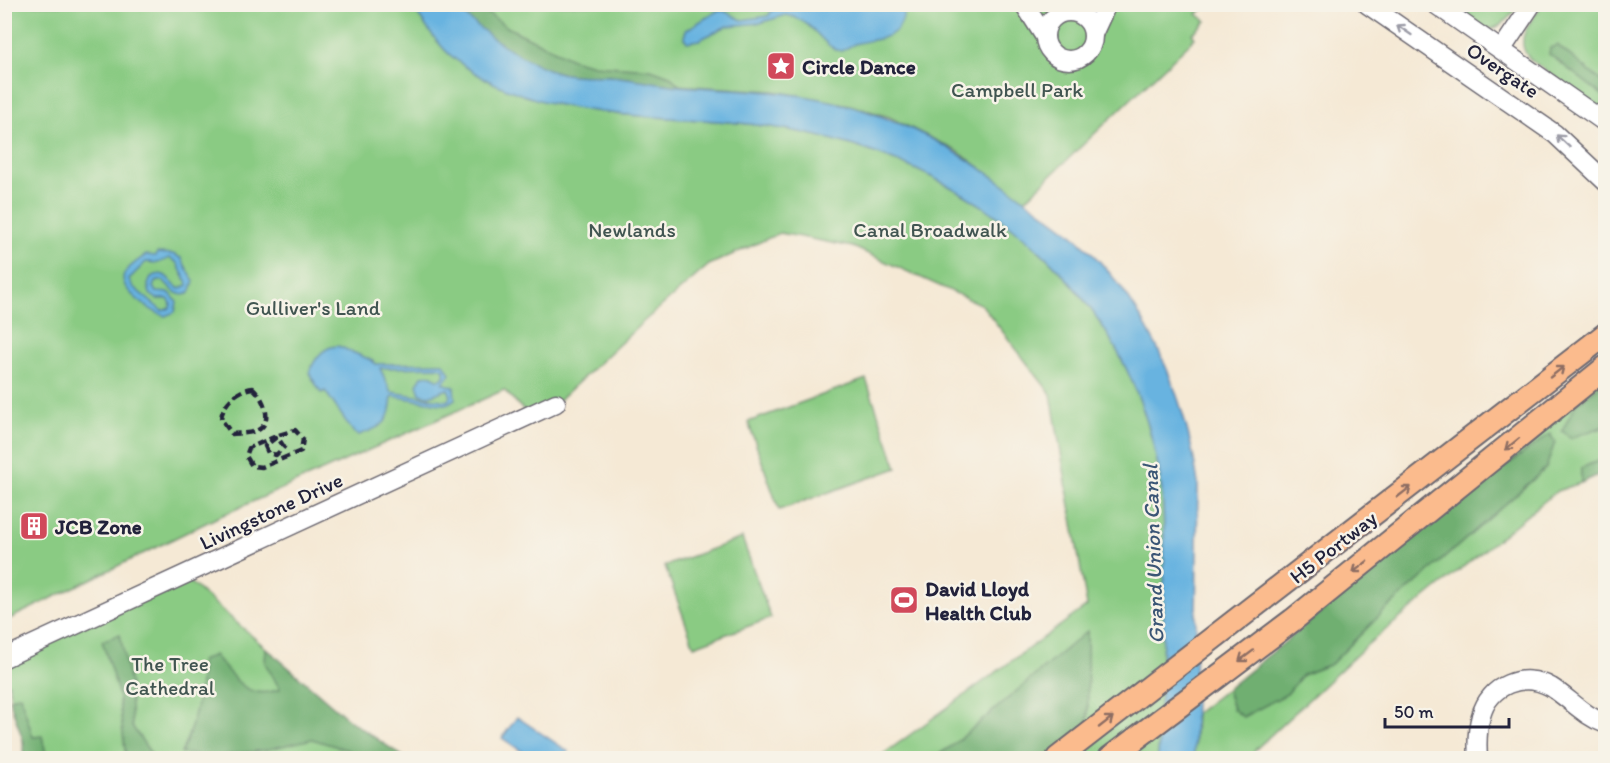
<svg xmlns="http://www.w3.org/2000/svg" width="1610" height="763" viewBox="0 0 1610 763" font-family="Itim,sans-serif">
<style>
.green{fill:#8acb83;stroke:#56765f;stroke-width:1.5}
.forest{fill:#6faf71;stroke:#486856;stroke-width:1.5}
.water{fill:#67b3e0;stroke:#446a8e;stroke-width:1.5;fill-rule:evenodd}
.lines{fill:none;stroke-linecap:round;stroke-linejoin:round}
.minor-casing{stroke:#6c6871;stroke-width:21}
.major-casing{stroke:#6c6871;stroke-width:26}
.minor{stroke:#fff;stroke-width:18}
.major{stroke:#fbbb8d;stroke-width:22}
.rail{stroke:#22223b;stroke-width:4.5;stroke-dasharray:9 4.5;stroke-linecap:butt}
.oneway{stroke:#9c9ca7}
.oneway2{stroke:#8e6e64}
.labels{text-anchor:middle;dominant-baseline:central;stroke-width:5;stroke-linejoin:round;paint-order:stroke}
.poi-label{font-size:21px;font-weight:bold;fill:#22223b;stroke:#f7f3e8;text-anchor:start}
.street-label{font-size:21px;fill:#22223b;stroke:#f7f3e8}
.park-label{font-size:21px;fill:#415551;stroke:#f7f3e8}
.water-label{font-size:22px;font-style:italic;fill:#3a5575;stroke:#f7f3e8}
</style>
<rect width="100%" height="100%" fill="#f7f3e8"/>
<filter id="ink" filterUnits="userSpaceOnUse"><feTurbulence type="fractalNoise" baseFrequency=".0167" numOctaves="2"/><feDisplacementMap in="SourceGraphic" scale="12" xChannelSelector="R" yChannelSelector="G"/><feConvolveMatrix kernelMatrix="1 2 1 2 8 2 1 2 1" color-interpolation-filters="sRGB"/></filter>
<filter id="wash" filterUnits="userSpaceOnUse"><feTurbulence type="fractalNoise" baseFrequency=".008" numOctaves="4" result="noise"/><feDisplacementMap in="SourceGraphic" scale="24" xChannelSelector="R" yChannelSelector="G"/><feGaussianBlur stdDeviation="1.35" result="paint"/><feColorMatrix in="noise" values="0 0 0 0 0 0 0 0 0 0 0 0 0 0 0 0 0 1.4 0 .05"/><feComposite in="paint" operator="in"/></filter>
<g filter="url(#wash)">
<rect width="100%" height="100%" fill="#f5e9d5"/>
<!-- green -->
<g class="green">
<path d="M4 5H411C423 21 434 40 449 54 524 119 637 114 729 122 939 139 1129 265 1161 484 1165 513 1164 543 1164 572 1164 634 1161 696 1158 758H1088L1087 632 952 746 933 758H878L1087 606 1051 394 982 305 853 247 780 233 709 265 643 322 556 403 529 416 504 390 216 518 5 621Z"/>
<path d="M453 5H1208L1197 14 1206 21 1192 34 1195 38 1025 200 957 151 889 117 850 105 774 91 643 83 608 76H578Z"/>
<path d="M1448 5H1519C1490 45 1482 28 1448 5Z"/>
<path d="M1542 5H1605V84L1557 45 1549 54 1605 97V115L1531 60C1512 41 1530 22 1542 5Z"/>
<path d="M1605 367 1598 430 1605 426V458L1581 468V483L1557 491 1367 645 1255 750 1252 758H1194L1196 713 1227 689 1233 709 1287 694 1302 675 1331 664 1382 613 1546 468 1519 455 1457 502 1368 582 1298 633 1326 594Z"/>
<path d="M866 379 897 468 779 510 748 422Z"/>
<path d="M742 538 771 618 694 646 665 566Z"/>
<path d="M184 577 349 720 405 758H23C24 745 23 733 19 720 15 705 9 701 9 684L5 685 4 658Z"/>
</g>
<!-- forest -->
<g class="forest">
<path d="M453 5H476L509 28 572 59 594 65 651 69 670 76 680 86C655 84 631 78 607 76 598 75 588 77 579 76 531 72 487 36 453 5Z"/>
<path d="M1557 45 1605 84V97L1549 54 1550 48Z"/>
<path d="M1605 382V426L1571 438 1562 431 1576 404Z"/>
<path d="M1550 434 1555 442 1546 468 1382 613 1331 664 1302 675 1287 694 1243 717 1233 709 1227 689 1457 502Z"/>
<path d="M1605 458V472L1581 483V468Z"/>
<path d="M1087 631 1088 735 1058 758H933L952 746Z"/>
<path d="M120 634 130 684 132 726 154 758H126L118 693 102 641Z"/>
<path d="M266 648 349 720 405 758H360L348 750 312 739 265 750 211 757 181 753C195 723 201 695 201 661L214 655C234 677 246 702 280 689L265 663Z"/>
<path d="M20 695 33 737 42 736 47 758H23L24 743 9 699Z"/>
</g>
<!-- water -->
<g class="water">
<path d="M411 5H453C483 32 515 57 553 71 571 77 588 75 606 76 630 77 654 83 678 86 720 89 762 89 803 96 882 108 949 143 1013 191 1038 210 1067 227 1089 250 1151 313 1185 396 1198 483L1194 758H1158C1161 696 1164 634 1164 572 1164 543 1165 513 1161 484 1129 265 939 139 729 122 637 114 524 119 449 54 434 40 423 21 411 5Z"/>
<path d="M776 5 905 4C903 39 885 37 858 43 852 44 847 49 841 51 822 48 815 20 786 15L760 23 727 26 699 40 687 42 684 37 686 30 717 11H724L742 20 768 16Z"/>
<path d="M157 253 173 254 181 258 194 281 190 293C177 299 171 288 163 280L155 282 153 287 156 292 170 293 177 302 175 312 165 316C153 313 117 289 124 274 128 267 139 260 146 255L155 256ZM170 258 177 263 188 285 180 289C168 283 168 268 151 277L148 285 150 294 157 299H168L171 303 170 308 162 311 132 286 129 279 146 262 158 263Z"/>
<path d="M338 346 371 360 376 364 444 363 450 374 443 383 454 387 455 399 447 404H441L392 396C390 424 385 425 359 435L354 433 325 391 321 393 309 373C314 360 322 346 338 346ZM439 367 444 369V377L439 380 430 375 422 376 417 384 420 394 429 396 448 389 451 396 447 401 391 392 380 368Z"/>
<path d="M517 717 569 752 565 758H532L502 738Z"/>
</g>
</g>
<g filter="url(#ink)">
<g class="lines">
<!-- minor casing -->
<g class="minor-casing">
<g id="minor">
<path d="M1024 4 1045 37"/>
<path d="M1367 4 1555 134 1606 182"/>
<path d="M1435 4 1606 123"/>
<circle cx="1069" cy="36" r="24"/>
<path d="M1094 32 1107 4"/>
<path d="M1502 49 1532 4"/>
<path d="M4 658 556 403"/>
<path d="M1478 758C1477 745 1477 730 1481 716 1489 685 1523 671 1551 687 1570 699 1584 716 1606 724"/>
</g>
</g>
<!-- major casing -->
<g class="major-casing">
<g id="major">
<path d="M1058 758 1606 334"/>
<path d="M1110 758 1293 620 1606 367"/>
</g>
</g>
<!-- minor -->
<use href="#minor" class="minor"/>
<!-- major -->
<use href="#major" class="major"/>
<!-- rail -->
<g class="rail">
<path d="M253 388C262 396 273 418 261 428 254 434 241 433 232 434L221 419C222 404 238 389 253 388Z"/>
<path d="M279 435 295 430 303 439 301 451 262 467 252 466 246 456 249 448 274 437 278 438 284 447 276 455 268 453 265 446 279 435"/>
</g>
</g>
<!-- one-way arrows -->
<defs><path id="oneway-shaft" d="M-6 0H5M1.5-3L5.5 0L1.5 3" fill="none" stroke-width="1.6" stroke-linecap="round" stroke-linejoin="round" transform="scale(1.5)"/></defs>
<g class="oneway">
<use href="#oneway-shaft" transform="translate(1404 30) rotate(-146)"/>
<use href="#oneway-shaft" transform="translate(1563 141) rotate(-137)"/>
</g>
<g class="oneway2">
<use href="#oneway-shaft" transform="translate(1557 372) rotate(-38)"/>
<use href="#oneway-shaft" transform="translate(1512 444) rotate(141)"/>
<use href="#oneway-shaft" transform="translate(1404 492) rotate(-38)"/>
<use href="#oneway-shaft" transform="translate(1360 567) rotate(142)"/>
<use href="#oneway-shaft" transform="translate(1246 656) rotate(143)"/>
<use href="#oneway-shaft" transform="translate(1106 722) rotate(-38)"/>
</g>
</g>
<!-- icons -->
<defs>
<g id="sight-square" transform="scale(1.5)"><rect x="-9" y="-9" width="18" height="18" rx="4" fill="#d1495b" stroke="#f7f3e8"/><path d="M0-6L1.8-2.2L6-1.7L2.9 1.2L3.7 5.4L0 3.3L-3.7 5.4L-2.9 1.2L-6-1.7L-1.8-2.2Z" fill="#fff"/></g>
<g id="building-square" transform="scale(1.5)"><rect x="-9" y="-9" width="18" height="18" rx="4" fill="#d1495b" stroke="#f7f3e8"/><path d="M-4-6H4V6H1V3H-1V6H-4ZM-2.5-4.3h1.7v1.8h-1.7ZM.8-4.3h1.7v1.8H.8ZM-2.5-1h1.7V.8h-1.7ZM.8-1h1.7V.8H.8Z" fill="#fff"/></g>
<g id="stadium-square" transform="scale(1.5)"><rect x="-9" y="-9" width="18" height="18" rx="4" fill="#d1495b" stroke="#f7f3e8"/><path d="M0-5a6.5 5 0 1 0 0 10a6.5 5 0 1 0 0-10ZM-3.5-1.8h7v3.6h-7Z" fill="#fff"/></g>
</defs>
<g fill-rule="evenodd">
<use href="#sight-square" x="781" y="66"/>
<use href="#building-square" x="34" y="526"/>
<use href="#stadium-square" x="904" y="600"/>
</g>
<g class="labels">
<!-- poi labels -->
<g class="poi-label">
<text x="802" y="66">Circle Dance</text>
<text x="55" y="526">JCB Zone</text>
<text x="925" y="588">David Lloyd<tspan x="925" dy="24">Health Club</tspan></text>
</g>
<!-- street labels -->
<g class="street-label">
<text transform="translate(1503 70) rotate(34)">Overgate</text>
<text transform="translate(271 511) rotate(-25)">Livingstone Drive</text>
<text transform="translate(1333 547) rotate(-38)">H5 Portway</text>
</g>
<!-- park labels -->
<g class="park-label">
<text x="1017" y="89">Campbell Park</text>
<text x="632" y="229">Newlands</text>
<text x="930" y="229">Canal Broadwalk</text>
<text x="313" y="307">Gulliver's Land</text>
<text x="170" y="663">The Tree<tspan x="170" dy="24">Cathedral</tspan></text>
</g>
<!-- water labels -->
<g class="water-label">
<text transform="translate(1153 554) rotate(-92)">Grand Union Canal</text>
</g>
</g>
<!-- margin -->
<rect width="1610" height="763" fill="none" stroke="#f7f3e8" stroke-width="24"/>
<!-- scale -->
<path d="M1385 718v9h124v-9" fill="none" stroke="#22223b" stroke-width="3"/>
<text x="1394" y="718" font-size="18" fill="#22223b" stroke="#f7f3e8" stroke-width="4.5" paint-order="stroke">50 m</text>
</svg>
